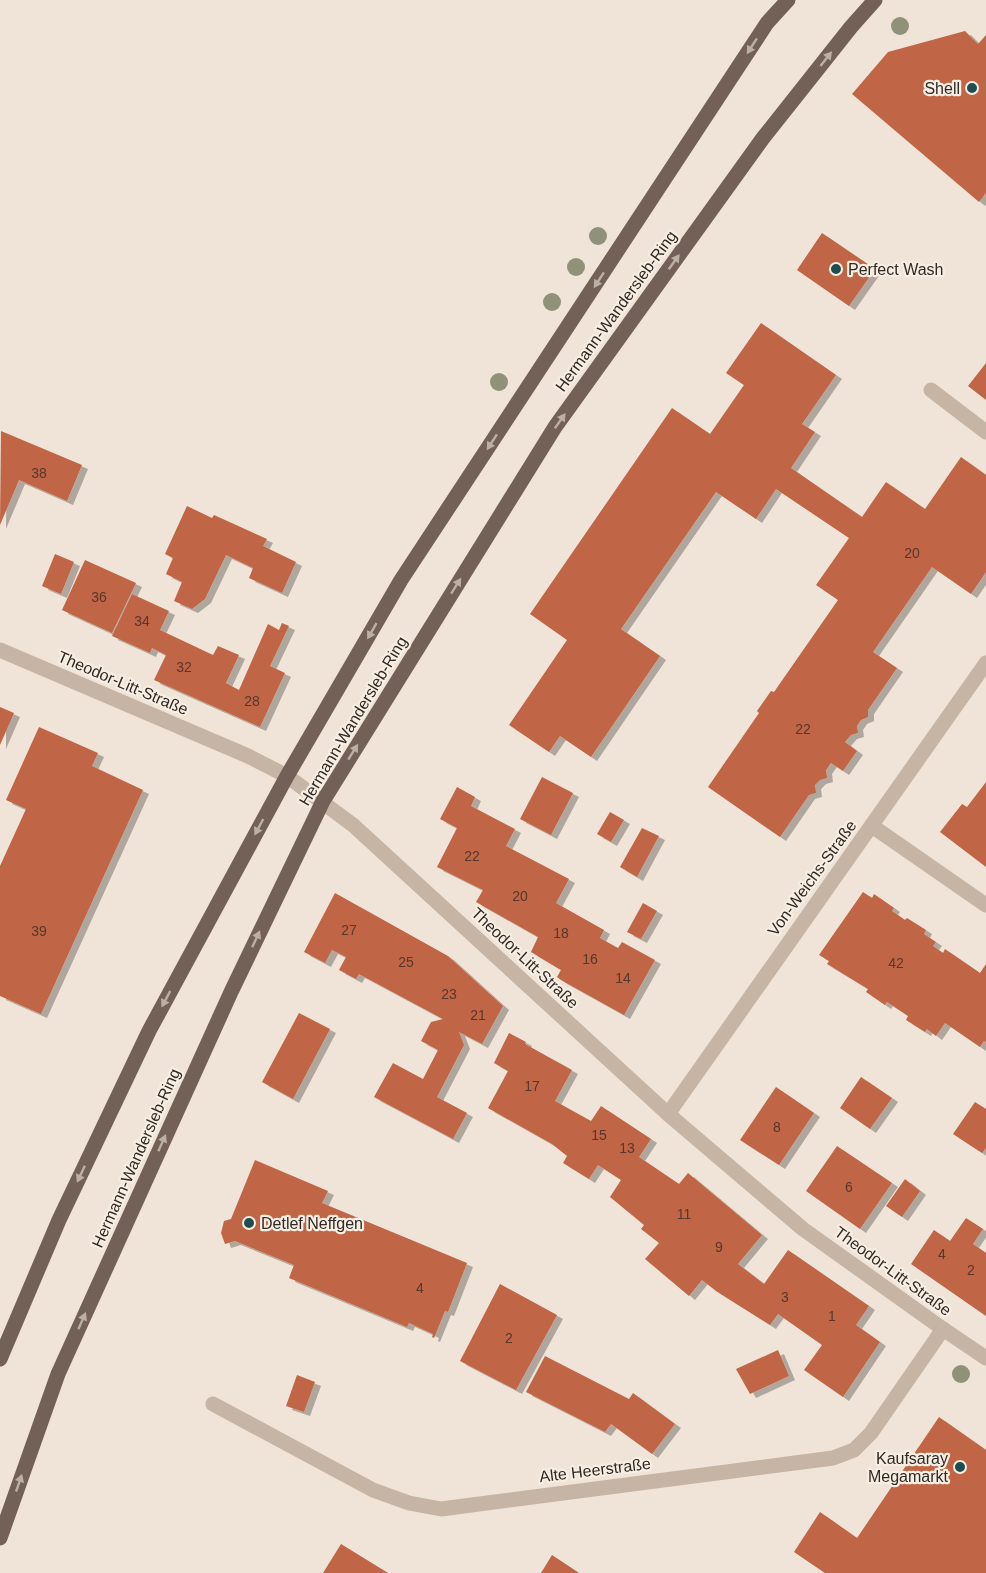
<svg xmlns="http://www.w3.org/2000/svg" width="986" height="1573" viewBox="0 0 986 1573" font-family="Helvetica,sans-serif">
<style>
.building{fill:#c06544;filter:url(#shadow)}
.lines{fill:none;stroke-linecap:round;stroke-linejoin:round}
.service{stroke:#c6b4a4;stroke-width:15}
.minor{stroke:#c6b4a4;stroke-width:15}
.primary{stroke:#736157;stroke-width:15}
.tree{fill:#8f9278}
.oneway{fill:#bcafa4}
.poi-dot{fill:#1d4c51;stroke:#f7eee3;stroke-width:2}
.labels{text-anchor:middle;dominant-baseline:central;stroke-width:4.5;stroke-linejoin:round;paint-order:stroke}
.number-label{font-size:14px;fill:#56382d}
.poi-label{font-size:16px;fill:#322925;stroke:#f7eee3;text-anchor:end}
.street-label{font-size:16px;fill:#322925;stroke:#f7eee3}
</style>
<defs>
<filter id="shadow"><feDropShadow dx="6" dy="4" stdDeviation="0" flood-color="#0004"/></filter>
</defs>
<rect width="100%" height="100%" fill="#efe4d7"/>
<!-- building -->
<g class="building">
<path d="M965 31 978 44 986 35V193L979 202 852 94 888 52Z"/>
<path d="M822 233 875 269 849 306 797 270Z"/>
<path d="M761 323 836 375 802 424 815 432 791 468 862 517 886 482 925 509 961 457 986 475V572L971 594 932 567 873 652 897 668 868 710V717L861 720 857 726 858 733 851 735 845 742 857 751 843 771 831 763 826 770 827 778 820 780 815 785 816 793 809 795 780 837 708 787 759 713 757 711 771 691 774 692 838 600 816 585 849 538 776 489 756 519 716 492 621 629 660 656 591 757 560 736 549 752 509 725 567 640 530 614 672 408 710 434 744 385 726 373Z"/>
<path d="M986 363V400L968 386Z"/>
<path d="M1 431 82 465 67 501 19 480 0 525Z"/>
<path d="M187 506 212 518 214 515 267 539 263 546 296 562 282 593 249 578 253 568 226 555 205 599 192 609 174 601 182 582 166 574 173 558 165 554Z"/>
<path d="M55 554 74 562 61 594 42 586Z"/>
<path d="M85 560 136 583 112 633 62 610Z"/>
<path d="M132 594 169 611 160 630 213 655 218 646 239 655 226 683 239 690 268 624 279 630 282 623 289 626 270 666 285 673 260 727 154 680 166 655 152 648 150 653 112 636Z"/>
<path d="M0 707 14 713 0 745Z"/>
<path d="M39 727 98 753 92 766 143 790 41 1014 0 996V866L26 809 6 800Z"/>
<path d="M542 777 573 793 551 835 520 819Z"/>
<path d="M986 782V867L940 832 962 804 967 807Z"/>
<path d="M457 787 475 797 471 806 515 829 506 846 569 879 556 903 604 930 600 938 618 948 622 942 655 960 624 1015 561 980 557 977 561 970 531 952 538 937 476 902 483 890 437 867 457 828 440 819Z"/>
<path d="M610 812 624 820 611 842 597 834Z"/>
<path d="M642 828 659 836 637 877 620 867Z"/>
<path d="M863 892 872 898 874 894 894 908 892 911 905 920 907 918 926 930 924 934 936 942 933 946 943 953 945 949 980 973 986 964V1042L984 1041 980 1047 945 1023 936 1036 927 1029 925 1032 906 1020 908 1016 887 1002 885 1005 866 992 868 989 827 964 829 961 819 955Z"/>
<path d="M335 893 448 956 503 1006 482 1044 459 1032 464 1045 437 1097 467 1113 453 1139 374 1097 393 1063 423 1079 438 1050 421 1041 431 1022 443 1019 359 974 356 979 339 970 346 957 332 950 325 963 304 952Z"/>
<path d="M643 903 657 911 641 939 627 932Z"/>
<path d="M299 1013 330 1029 293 1099 262 1082Z"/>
<path d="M509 1033 526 1042 525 1044 572 1070 555 1101 591 1121 601 1106 651 1139 639 1157 679 1184 688 1173 762 1235 738 1264 764 1284 788 1250 869 1306 856 1325 880 1342 843 1397 804 1370 822 1345 778 1314 770 1325 716 1291 702 1280 689 1296 645 1259 659 1243 641 1229 644 1225 610 1197 621 1180 598 1165 589 1179 563 1163 567 1156 552 1144 488 1108 508 1071 494 1063Z"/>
<path d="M861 1077 892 1098 870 1129 840 1108Z"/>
<path d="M776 1087 814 1113 779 1165 740 1140Z"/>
<path d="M975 1102 986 1109V1148L982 1153 953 1134Z"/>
<path d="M837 1146 892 1183 860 1229 806 1191Z"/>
<path d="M255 1160 328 1191 322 1203 467 1263 448 1312 445 1311 434 1338 432 1337 433 1334 409 1323 407 1327 289 1278 294 1265 235 1241 225 1244 221 1233 224 1221 231 1219Z"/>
<path d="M905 1179 920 1191 902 1217 886 1206Z"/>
<path d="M966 1218 983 1229 973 1244 986 1253V1316L911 1264 934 1230 950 1241Z"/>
<path d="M500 1284 557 1315 516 1390 460 1361Z"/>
<path d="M778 1350 789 1376 750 1394 736 1369Z"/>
<path d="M545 1356 629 1399 633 1393 675 1424 652 1454 611 1424 605 1432 526 1392Z"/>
<path d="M297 1375 315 1382 304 1412 286 1406Z"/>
<path d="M939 1417 986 1450V1573H825L794 1552 820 1512 857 1538Z"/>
<path d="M341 1544 388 1573H323Z"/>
<path d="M552 1555 579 1573H541Z"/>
</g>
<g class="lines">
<!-- service -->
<path class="service" d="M931 390 986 432"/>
<!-- minor -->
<g class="minor">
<path d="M0 650 248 756 287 776 353 825 668 1114 803 1229 943 1329 986 1358"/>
<path d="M872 826 986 905"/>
<path d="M668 1114 986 663"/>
<path d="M213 1404 373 1490 409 1503 441 1509 833 1458 854 1450 871 1433 943 1329"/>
</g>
<!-- primary -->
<g class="primary">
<path d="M0 1359 59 1220 149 1031 287 776 401 580 767 23 788 0"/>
<path d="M0 1538 58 1374 231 992 323 801 555 427 763 138 851 27 875 0"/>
</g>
</g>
<!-- trees -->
<g class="tree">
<circle cx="900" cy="26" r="9"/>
<circle cx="598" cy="236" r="9"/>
<circle cx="576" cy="267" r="9"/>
<circle cx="552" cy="302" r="9"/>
<circle cx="499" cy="382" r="9"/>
<circle cx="961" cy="1374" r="9"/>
</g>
<!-- one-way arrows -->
<defs><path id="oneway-solid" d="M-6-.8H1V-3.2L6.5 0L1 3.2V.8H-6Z" transform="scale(1.5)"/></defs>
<g class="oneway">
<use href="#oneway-solid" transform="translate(752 46) rotate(123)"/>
<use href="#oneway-solid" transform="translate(826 59) rotate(-52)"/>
<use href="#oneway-solid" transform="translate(674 262) rotate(-54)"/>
<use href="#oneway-solid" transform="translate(599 280) rotate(123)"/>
<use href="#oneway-solid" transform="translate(560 421) rotate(-55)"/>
<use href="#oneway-solid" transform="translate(492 442) rotate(123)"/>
<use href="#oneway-solid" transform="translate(456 586) rotate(-58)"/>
<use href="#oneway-solid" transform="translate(372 631) rotate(120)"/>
<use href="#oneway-solid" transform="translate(353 752) rotate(-58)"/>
<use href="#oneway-solid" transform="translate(259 827) rotate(118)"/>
<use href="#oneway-solid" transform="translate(256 939) rotate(-65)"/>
<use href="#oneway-solid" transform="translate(166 999) rotate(118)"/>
<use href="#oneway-solid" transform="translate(162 1143) rotate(-66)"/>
<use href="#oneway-solid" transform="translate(81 1174) rotate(115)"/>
<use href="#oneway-solid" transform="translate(82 1321) rotate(-66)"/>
<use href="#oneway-solid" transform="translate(19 1483) rotate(-71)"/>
</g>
<!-- markers -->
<g class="poi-dot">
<circle cx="972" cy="88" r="6"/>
<circle cx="836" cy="269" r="6"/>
<circle cx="249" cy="1223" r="6"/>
<circle cx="960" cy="1467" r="6"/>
</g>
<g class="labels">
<!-- number labels -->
<g class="number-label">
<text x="39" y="473">38</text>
<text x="912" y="553">20</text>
<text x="99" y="597">36</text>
<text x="142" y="621">34</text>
<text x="184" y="667">32</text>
<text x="252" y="701">28</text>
<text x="803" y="729">22</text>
<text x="472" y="856">22</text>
<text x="520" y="896">20</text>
<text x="349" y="930">27</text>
<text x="39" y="931">39</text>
<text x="561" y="933">18</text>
<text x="590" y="959">16</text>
<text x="406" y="962">25</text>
<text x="896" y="963">42</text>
<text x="623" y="978">14</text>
<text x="449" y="994">23</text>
<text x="478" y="1015">21</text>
<text x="532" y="1086">17</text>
<text x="777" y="1127">8</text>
<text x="599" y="1135">15</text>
<text x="627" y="1148">13</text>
<text x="849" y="1187">6</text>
<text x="684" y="1214">11</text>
<text x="719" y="1247">9</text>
<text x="942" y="1254">4</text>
<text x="971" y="1270">2</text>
<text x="420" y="1288">4</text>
<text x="785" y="1297">3</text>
<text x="832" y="1316">1</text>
<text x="509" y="1338">2</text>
</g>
<!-- poi labels -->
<g class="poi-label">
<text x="960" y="88">Shell</text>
<text x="848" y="269" text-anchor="start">Perfect Wash</text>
<text x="261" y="1223" text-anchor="start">Detlef Neffgen</text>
<text x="948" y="1458">Kaufsaray<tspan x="948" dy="18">Megamarkt</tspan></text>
</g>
<!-- street labels -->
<g class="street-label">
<text transform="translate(616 311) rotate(-54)">Hermann-Wandersleb-Ring</text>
<text transform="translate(123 683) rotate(23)">Theodor-Litt-Straße</text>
<text transform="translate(353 721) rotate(-59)">Hermann-Wandersleb-Ring</text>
<text transform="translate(812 878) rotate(-54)">Von-Weichs-Straße</text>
<text transform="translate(525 958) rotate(43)">Theodor-Litt-Straße</text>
<text transform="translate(136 1158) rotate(-66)">Hermann-Wandersleb-Ring</text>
<text transform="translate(893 1271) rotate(36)">Theodor-Litt-Straße</text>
<text transform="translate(595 1470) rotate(-7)">Alte Heerstraße</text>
</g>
</g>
</svg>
